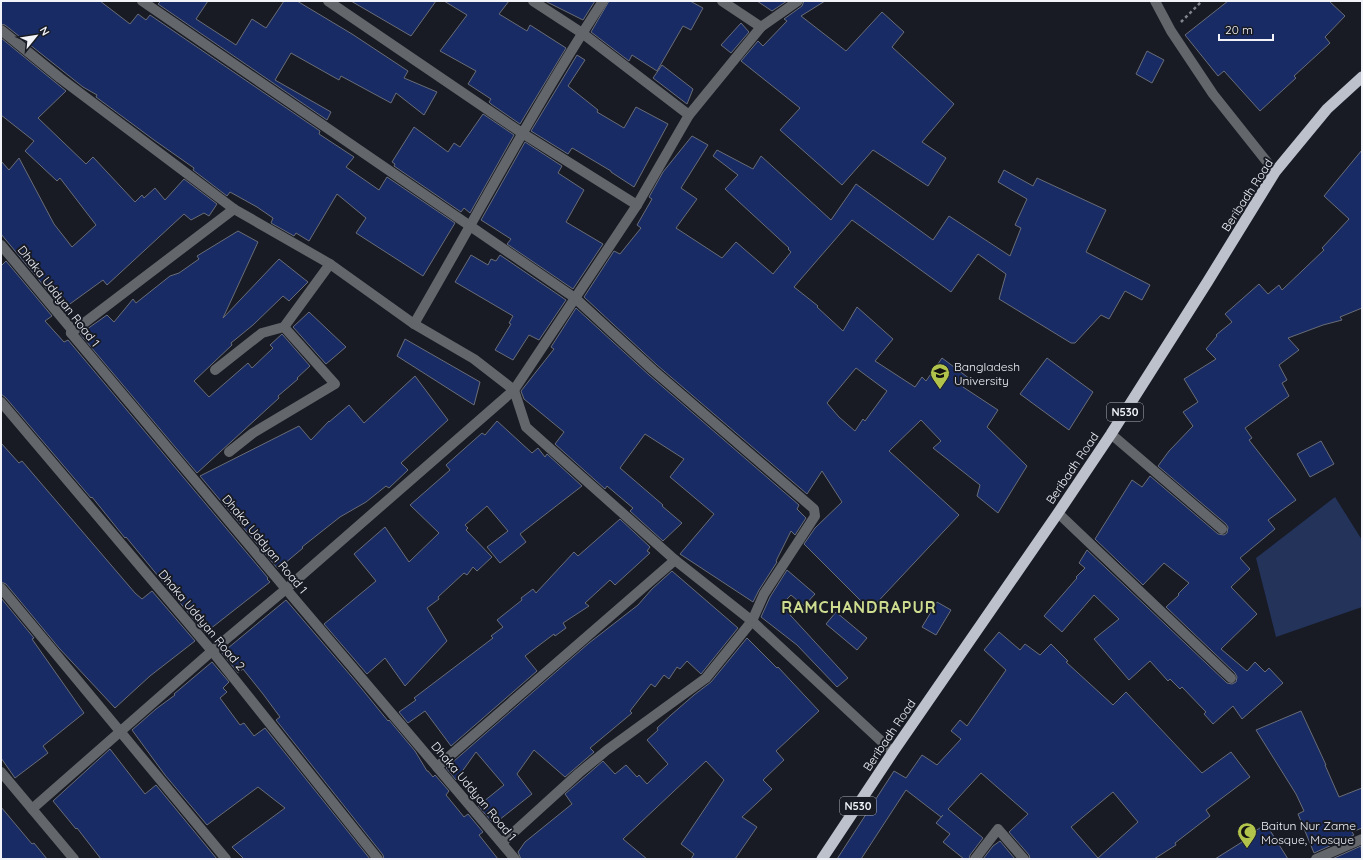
<svg xmlns="http://www.w3.org/2000/svg" width="1363" height="860" viewBox="0 0 1363 860" font-family="Quicksand,sans-serif">
<style>
.green{fill:#24335a}
.building{fill:#182b64;stroke:#696d78;fill-rule:evenodd}
.lines{fill:none;stroke-linecap:round;stroke-linejoin:round}
.path{stroke:#81848c;stroke-width:2.5;stroke-dasharray:3 3;stroke-linecap:butt}
.minor{stroke:#63666a;stroke-width:10}
.tertiary{stroke:#63666a;stroke-width:10}
.trunk{stroke:#bcc1cc;stroke-width:11}
.labels{text-anchor:middle;dominant-baseline:central;stroke-width:4;stroke-linejoin:round;paint-order:stroke}
.shield{fill:#181b24;stroke:#b0b2b9;stroke-width:1}
.shield-label{font-size:11px;font-weight:bold;fill:#f1f3f9}
.street-label{font-size:12px;fill:#f1f3f9;stroke:#181b24}
.poi-label{font-size:12px;fill:#f1f3f9;stroke:#181b24;text-anchor:start}
.district-label{font-size:16px;font-weight:bold;letter-spacing:1px;fill:#cedc8f;stroke:#181b24}
</style>
<rect width="100%" height="100%" fill="#181b24"/>
<!-- green -->
<path class="green" d="M1335 497 1362 540V607L1276 637 1256 558Z"/>
<!-- building -->
<g class="building">
<path d="M1 1H100L130 24 138 14 146 20 150 15 320 131 319 134 354 157 346 167 379 190 387 177 455 223 423 276 356 233 366 218 337 194 309 241 296 233 294 236 271 223 273 218 257 207 230 192 227 196 193 170 194 168 154 140 96 97 97 95 83 87 5 25 1 24Z"/>
<path d="M161 1H208L196 19 236 45 252 19 266 28 284 1H297L352 34 408 71 404 78 437 92 424 115 396 93 391 103 341 76 339 80 291 53 275 80 331 112 327 120 158 4Z"/>
<path d="M351 1H436L411 36Z"/>
<path d="M444 1H509L499 14 527 31 530 25 566 48 520 124 491 104 489 102 491 99 468 84 476 71 440 51 467 15Z"/>
<path d="M545 1H595L583 20Z"/>
<path d="M609 1H690L703 8 691 30 683 26 657 71 632 55 629 61 591 32Z"/>
<path d="M757 1H787L772 11Z"/>
<path d="M804 1H825L801 16 846 51 882 12 904 32 892 47 954 104 922 142 946 158 928 186 873 150 842 185 780 130 800 108 741 61 758 41 763 46 787 21 784 19 802 6Z"/>
<path d="M1228 1H1329L1345 16 1325 37 1330 43 1294 76 1296 78 1260 111 1224 71 1218 76 1185 35Z"/>
<path d="M741 23 749 32 731 53 721 45Z"/>
<path d="M1 38 66 91 38 118 86 164 93 157 135 202 142 195 144 198 155 188 165 200 184 179 217 204 209 216 204 213 191 220 184 214 107 285 103 280 63 309 1 234V161L9 170 19 158 54 224 72 247 96 225 60 178 57 181 25 151 34 141 1 115Z"/>
<path d="M1147 51 1164 60 1152 83 1136 74Z"/>
<path d="M577 55 585 60 568 86 598 110 597 112 624 128 636 107 668 124 634 187 611 172V171L574 149 572 148 568 154 531 131Z"/>
<path d="M662 65 693 89 687 104 653 78Z"/>
<path d="M483 114 514 135 470 213 464 208 461 212 394 166 395 164 392 162 414 127 448 152 454 143 460 147Z"/>
<path d="M692 136 708 145 681 188 697 199 676 228 722 258 736 242 773 274 791 252 788 249 789 248 725 189 738 175 713 156 717 150 753 169 761 156 831 220 856 184 933 240 949 216 1010 256 1021 228 1015 225 1027 199 998 182 1004 170 1033 186 1037 178 1106 210 1086 252 1150 285 1142 300 1125 291 1109 319 1101 315 1075 343H1071L999 299 1006 274 978 254 951 292 852 220 794 287 818 306 817 307 843 331 857 307 893 339 875 361 915 387 922 377 926 381 942 358 970 379 963 387 998 410 987 427 1027 466 998 513 977 496 980 485 933 448 941 441 921 420 889 451 959 515 870 610 804 544 815 528 842 502 822 471 807 494 657 365 584 297 614 251 620 254 641 228 637 225 652 199 649 197 663 172ZM856 368 887 391 865 421 863 419 855 431 839 417 827 403Z"/>
<path d="M525 142 562 166 558 173 584 190 566 222 603 244 573 289 507 244 511 239 481 220Z"/>
<path d="M1362 150V308L1340 317 1342 320 1323 325 1288 338 1299 350 1279 365 1287 380 1282 383 1289 396 1245 428 1252 438 1249 440 1296 500 1268 520 1275 529 1240 558 1250 569 1231 587 1257 614 1221 649 1247 671 1255 662 1265 672 1269 668 1283 683 1242 719 1233 706 1213 724 1204 714 1206 712 1182 687 1180 689 1170 679 1168 681 1150 661 1129 680 1094 639 1119 619 1094 595 1062 632 1044 616 1077 578 1076 577 1085 568 1079 563 1087 550 1227 683 1232 684 1236 682 1237 677 1235 673 1166 607 1179 595 1178 594 1189 583 1164 563 1143 585 1095 539 1132 480 1142 487 1150 476 1218 534 1224 535 1227 533 1228 527 1226 524 1158 466 1169 451 1193 426 1183 412 1198 402 1184 379 1216 359 1206 349 1217 336 1216 335 1232 322 1225 314 1259 284 1268 294 1279 285 1282 290 1324 250 1322 248 1349 219 1324 196Z"/>
<path d="M238 231 258 242 223 318 279 259 308 282 289 301 283 296 253 325 231 343 232 345 194 381 209 397 248 363 252 368 273 348 270 345 282 334 310 366 297 378 298 379 278 396 279 398 197 473 80 334 107 315 114 322 133 299 136 303 170 276 179 273 199 259 197 256Z"/>
<path d="M471 255 488 265 491 259 496 261 500 255 566 300 539 340 529 335 513 360 495 350 511 324 509 323 513 316 455 282Z"/>
<path d="M6 261 52 316 45 321 64 342 68 340 268 578 267 579 270 582 205 633 126 537 125 538 92 497 91 498 6 398 1 394V266Z"/>
<path d="M576 308 649 375 799 505 797 509 806 518 795 535 791 531 776 561 777 562 759 590 753 602 680 554 714 514 670 477 684 459 645 434 620 468 663 505 662 506 682 523 663 541 630 511 633 508 607 486 605 489 555 444 564 432 524 399 521 391 554 349 551 347Z"/>
<path d="M309 312 346 347 326 364 293 327Z"/>
<path d="M405 339 480 382 474 405 397 356Z"/>
<path d="M1047 358 1093 392 1069 430 1020 394Z"/>
<path d="M415 376 448 420 401 463 408 470 389 488 386 486 366 502 340 517 302 547 303 548 278 569 200 476 299 426 311 440 329 421V422L349 405 364 423Z"/>
<path d="M497 421 532 453 538 448 545 457 547 454 582 486 520 534 526 542 500 563 487 547 508 531 487 506 465 525 468 528 466 530 492 557 477 571 473 567 467 575 464 573 438 597 439 599 427 608 447 641 405 686 385 658 367 674 324 624 376 581 354 554 385 527 409 562 439 533 410 505 450 470 446 465 482 433 485 435Z"/>
<path d="M1321 441 1334 464 1310 477 1297 454Z"/>
<path d="M1 443 19 463 22 461 135 593 142 599 152 591 195 641 150 676 115 708 59 648 6 584 1 582Z"/>
<path d="M620 519 650 547 647 551 650 553 615 585 610 580 585 603 589 606 563 623 566 628 555 636 554 634 525 656 537 671 451 746 425 711 408 723 399 712 416 700 414 698 493 638 491 636 503 627 497 620 522 600 521 598 533 589 536 593 574 552 578 556Z"/>
<path d="M787 570 815 594 804 606 791 595 781 605 848 678 837 687 797 645 761 617 770 597Z"/>
<path d="M672 571 738 628 701 674 687 661 680 669 677 667 669 679 664 675 655 687 651 684 630 711 632 713 590 748 594 752 565 777 534 750 517 774 532 794 494 824 478 806 504 785 476 752 456 780 446 768 589 643 638 605 652 589Z"/>
<path d="M1 598 34 638 32 639 84 713 43 746 48 753 15 778 1 758Z"/>
<path d="M286 600 357 683 388 721 389 720 415 751 427 771H428L433 777 435 775 449 791 446 795 464 817 468 814 483 832 479 835 498 859H384L383 855 276 720 280 717 263 694 243 669 238 673 222 653Z"/>
<path d="M937 602 951 610 936 635 922 627Z"/>
<path d="M836 612 867 638 857 650 826 624Z"/>
<path d="M999 632 1020 650 1025 644 1040 655 1051 644 1068 661 1066 662 1113 705 1126 692 1202 773 1231 752 1250 777 1206 810 1210 816 1175 843 1176 845 1154 859H1030L1029 855 1009 832 1028 814 981 773 948 809 983 838 970 855 969 859H964L943 842 950 834 936 823 943 815 941 817 906 790 861 859H837L894 771 906 778 922 755 937 765 961 739 951 731 960 720 967 726 1006 670 984 650ZM1113 792 1138 822 1098 858 1071 827Z"/>
<path d="M747 638 777 668 778 667 819 711 776 751 784 760 763 780 772 789 742 817 757 827 735 859H691L694 854 681 844 724 780 706 761 623 839 647 859H521L518 852 525 842 572 804 565 794 603 761 615 774 626 765 637 777 639 775 647 784 668 764 647 740 658 730 657 728 671 715 694 695 711 682Z"/>
<path d="M212 662 229 682 223 688 227 692 220 698 240 725 244 723 254 736 265 728 370 859H244L232 847 285 808 258 787 207 825 165 775 132 730 156 709 175 695 174 694Z"/>
<path d="M1301 711 1326 765H1325L1339 797 1362 788V828L1352 832 1354 835 1314 853 1298 814 1304 811 1296 794 1256 730Z"/>
<path d="M110 749 145 794 156 785 217 859H101L77 828 76 829 53 801Z"/>
<path d="M1 807 32 844 34 843 47 859H1Z"/>
<path d="M1266 824 1288 859H1215L1250 837 1249 835Z"/>
<path d="M1000 841 1015 859H983L993 846Z"/>
<path d="M1361 846 1362 859H1332Z"/>
</g>
<g class="lines">
<!-- path -->
<path class="path" d="M1181 22 1202 1"/>
<!-- minor -->
<g class="minor">
<path d="M142 1 575 298 653 370 814 509 815 516 764 594 752 621 706 678 607 750 579 773 502 843"/>
<path d="M328 1 522 133 637 205"/>
<path d="M533 1 582 33 689 115"/>
<path d="M722 1 761 27"/>
<path d="M1155 1 1171 31 1213 94 1275 172"/>
<path d="M1 30 60 78 234 209 330 264 414 324 474 359 514 390 526 427 675 560 752 621 893 752"/>
<path d="M1 245 73 331 71 333 286 589 515 859"/>
<path d="M414 324C477 216 535 105 603 1"/>
<path d="M71 333 234 209"/>
<path d="M215 370 262 333 284 327 330 264"/>
<path d="M1 402 212 651 378 859"/>
<path d="M1111 434 1222 529"/>
<path d="M229 452 253 433 335 384 284 327"/>
<path d="M1058 513 1231 678"/>
<path d="M1 588 226 859"/>
<path d="M437 767 675 560"/>
<path d="M32 809 212 651 286 589 514 390 637 205 689 115 761 27 798 1"/>
<path d="M975 859 998 829 1024 859"/>
<path d="M1316 859 1362 839"/>
</g>
<!-- tertiary -->
<path class="tertiary" d="M1 772 74 859"/>
<!-- trunk -->
<path class="trunk" d="M822 859 893 752 1058 513 1111 434 1208 281 1275 172 1327 109 1362 77"/>
</g>
<!-- icons -->
<defs>
<g id="university-pin" transform="scale(1)"><path d="M0 17L-7.5 6A9.5 9.5 0 1 1 7.5 6Z" fill="#b2c34c" stroke="#181b24"/><path d="M0-5L7-2L0 1L-7-2ZM-4 1L0 2.5L4 1V4Q0 6-4 4Z" fill="#111"/></g>
<g id="mosque-pin" transform="scale(1)"><path d="M0 17L-7.5 6A9.5 9.5 0 1 1 7.5 6Z" fill="#b2c34c" stroke="#181b24"/><path d="M3.5-4.9A6 6 0 1 0 3.5 4.9A5 5 0 1 1 3.5-4.9Z" fill="#111"/></g>
</defs>
<g fill-rule="evenodd">
<use href="#university-pin" x="940" y="373"/>
<use href="#mosque-pin" x="1247" y="832"/>
</g>
<g class="labels">
<!-- shield labels -->
<g class="shield">
<rect x="1107" y="403" width="36" height="18" rx="3"/>
<rect x="840" y="797" width="36" height="18" rx="3"/>
</g>
<g class="shield-label">
<text x="1125" y="412">N530</text>
<text x="858" y="806">N530</text>
</g>
<!-- street labels -->
<g class="street-label">
<text transform="translate(1247 195) rotate(-57)">Beribadh Road</text>
<text transform="translate(59 296) rotate(52)">Dhaka Uddyan Road 1</text>
<text transform="translate(1072 468) rotate(-56)">Beribadh Road</text>
<text transform="translate(265 544) rotate(50)">Dhaka Uddyan Road 1</text>
<text transform="translate(202 620) rotate(50)">Dhaka Uddyan Road 2</text>
<text transform="translate(889 735) rotate(-56)">Beribadh Road</text>
<text transform="translate(474 791) rotate(50)">Dhaka Uddyan Road 1</text>
</g>
<!-- poi labels -->
<g class="poi-label">
<text x="954" y="366">Bangladesh<tspan x="954" dy="14">University</tspan></text>
<text x="1261" y="825">Baitun Nur Zame<tspan x="1261" dy="14">Mosque, Mosque</tspan></text>
</g>
<!-- district labels -->
<g class="district-label">
<text x="859" y="607">RAMCHANDRAPUR</text>
</g>
</g>
<!-- border -->
<rect width="1363" height="860" fill="none" stroke="#f1f3f9" stroke-width="4"/>
<!-- north arrow -->
<g transform="translate(36 36) rotate(60)" stroke="#181b24" stroke-width="3" paint-order="stroke">
<path d="M0-3L7 15L0 10L-7 15Z" fill="#f1f3f9"/>
<text y="-6" font-size="11" font-weight="bold" text-anchor="middle" fill="#f1f3f9">N</text>
</g>
<!-- scale -->
<path d="M1219 34v6h54v-6" fill="none" stroke="#f1f3f9" stroke-width="2"/>
<text x="1225" y="34" font-size="12" fill="#f1f3f9" stroke="#181b24" stroke-width="3" paint-order="stroke">20 m</text>
</svg>
